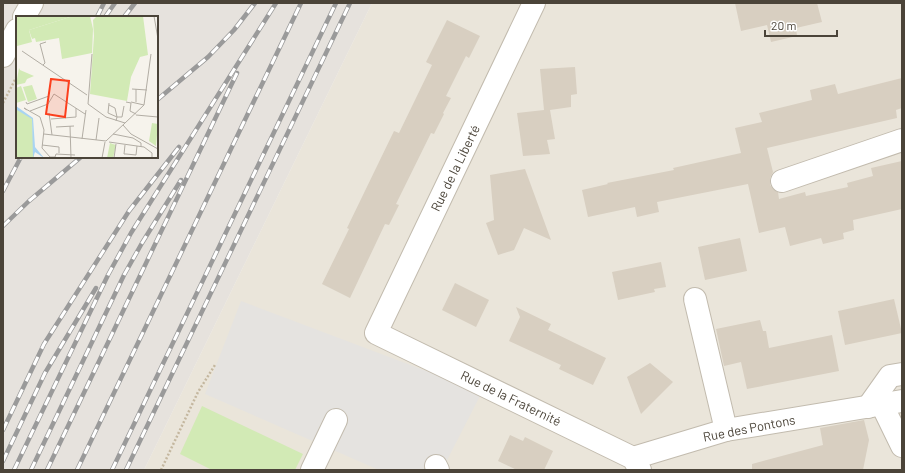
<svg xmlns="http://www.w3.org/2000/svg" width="905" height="473" viewBox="0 0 905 473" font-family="Barlow,sans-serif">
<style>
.residential{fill:#eae5da}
.industrial{fill:#e6e2dd;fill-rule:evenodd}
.grass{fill:#d2eab5}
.parking{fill:#e5e3e0}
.building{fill:#d8cfc1}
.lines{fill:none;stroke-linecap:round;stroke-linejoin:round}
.minor-casing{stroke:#c2bbae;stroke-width:24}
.path{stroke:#c4b79f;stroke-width:2.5;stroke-dasharray:2 2;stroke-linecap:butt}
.minor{stroke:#fff;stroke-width:22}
.rail-casing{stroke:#9a9a9a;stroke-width:4.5}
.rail{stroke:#fff;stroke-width:3;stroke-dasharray:9;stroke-linecap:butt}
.labels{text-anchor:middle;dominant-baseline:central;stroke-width:3.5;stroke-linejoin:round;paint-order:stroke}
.street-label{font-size:13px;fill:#4b4439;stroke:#fff}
.inset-road{fill:none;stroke:#b2ada4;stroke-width:1}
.view{fill:#fc3f1d;fill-opacity:0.15;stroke:#fc3f1d;stroke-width:2}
.inset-edge{fill:none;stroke:#4b4439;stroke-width:2}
</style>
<rect width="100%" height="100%" fill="#f6f3ec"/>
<!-- residential -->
<path class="residential" d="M372 3H902V470H144Z"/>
<!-- industrial -->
<path class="industrial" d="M3 3H372L144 470H3ZM17 17H157V157H17Z"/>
<!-- grass -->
<path class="grass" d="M202 406 303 454 295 470H212L180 454Z"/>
<!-- parking -->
<path class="parking" d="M241 301 482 392 442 470H379L205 394Z"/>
<!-- building -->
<g class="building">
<path d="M735 3H817L822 22 796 28 797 36 771 42 767 25 741 31Z"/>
<path d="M447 20 480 36 469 58 466 56 446 96 451 98 443 113 444 114 434 134 431 133 396 204 399 205 389 225 385 224 350 298 322 284 349 229 347 228 394 131 399 133 432 65 426 62Z"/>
<path d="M575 67 577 94 571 95V107L550 110 555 139 547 140 550 154 523 156 517 113 544 110 540 69Z"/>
<path d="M902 78V108L896 110 897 118 767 148 773 172 770 178V185L774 190 778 192 779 199 805 192 806 196 848 187 847 183 873 176 871 168 902 161V209L853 220 854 230 843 233 844 239 823 244 821 238 790 246 785 227 759 233 748 184 657 202 659 212 637 217 635 207 588 217 582 190 608 184 607 183 674 170 673 168 741 153 735 128 762 122 759 113 812 100 810 90 835 84 838 94Z"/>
<path d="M525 169 551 240 524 228 514 250 498 255 486 223 494 220 490 175Z"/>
<path d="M740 238 747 271 705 280 698 247Z"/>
<path d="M661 262 666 287 654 289 655 292 618 300 612 272Z"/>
<path d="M455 283 489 300 476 327 442 310Z"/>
<path d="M894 299 902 333 845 345 838 311Z"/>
<path d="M516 307 551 324 548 330 606 358 593 385 559 369 561 365 509 341 520 317Z"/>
<path d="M760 320 763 331H766L769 348 832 335 839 371 747 389 741 362 724 366 716 329Z"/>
<path d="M650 363 673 382 641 414 627 377Z"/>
<path d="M864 420 869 440 863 470H752V464L823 445 820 428Z"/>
<path d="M510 435 523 441 525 437 553 451 544 470H517L498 461Z"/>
</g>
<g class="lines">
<!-- minor casing -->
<g class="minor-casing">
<g id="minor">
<path d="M534 3 376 333 633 458 640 470"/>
<path d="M24 17 32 3"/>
<path d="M3 56 17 30"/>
<path d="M782 181 902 140"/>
<path d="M695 299 726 430"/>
<path d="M882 405 902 446"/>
<path d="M868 407 890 376 902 374"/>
<path d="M633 458 726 430 902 401"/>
<path d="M436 466 438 470"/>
<path d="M312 470 336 420"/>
</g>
</g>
<!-- path -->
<g class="path">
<path d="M3 103 17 76"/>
<path d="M161 470 198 392 215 365"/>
</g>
<!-- minor -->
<use href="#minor" class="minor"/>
<!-- rail casing -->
<g class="rail-casing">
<g id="rail">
<path d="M97 17 104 3"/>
<path d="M105 17 115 3"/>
<path d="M124 17 135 3"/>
<path d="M157 100 208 57 234 30 255 3"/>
<path d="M3 191 21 157"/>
<path d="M3 226 29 201 81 157"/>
<path d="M3 430 44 344 129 211 179 147"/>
<path d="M3 461 45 373 96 288"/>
<path d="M14 470 108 275 131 233 276 3"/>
<path d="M31 470 124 275 142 243 181 180"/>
<path d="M47 470 237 73"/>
<path d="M77 470 301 3"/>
<path d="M112 470 336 3"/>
<path d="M126 470 350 3"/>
</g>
</g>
<!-- rail -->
<use href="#rail" class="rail"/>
</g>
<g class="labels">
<!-- street labels -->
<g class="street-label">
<text transform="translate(455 168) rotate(-64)">Rue de la Liberté</text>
<text transform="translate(511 398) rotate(26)">Rue de la Fraternité</text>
<text transform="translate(749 428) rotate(-11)">Rue des Pontons</text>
</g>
</g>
<!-- overview -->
<g transform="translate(16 16)">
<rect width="142" height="142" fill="#f6f3ec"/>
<path d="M16 69 21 83 12 86 7 71ZM5 70 10 84 0 87V72Z" fill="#d2eab5"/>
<path d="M0 0H57L13 14 16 26 1 30ZM81 0H127L132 39 124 41 115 61 111 85 74 78 78 20 77 4ZM0 92 16 102 18 142H0Z" fill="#d2eab5"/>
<path d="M94 127 100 129 97 142H91Z" fill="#d2eab5"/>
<path d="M3 52 4 54 18 60 11 63 9 67 0 69Z" fill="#d2eab5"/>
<path d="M57 0H74L77 13 76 37 46 43 43 22 20 26 19 22 16 23 13 14ZM136 107 142 108 140 130 133 125Z" fill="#d2eab5"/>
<path d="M0 90 17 102 19 131 28 142 19 136 17 142 16 103 1 94Z" fill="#a9d4f2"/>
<path class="inset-road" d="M138 0 142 23M6 35 71 79M76 38 72 88 90 101 109 107M27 49 29 47 24 28 30 26M116 73 131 74M120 73V86M10 86 11 88 33 80M110 86 115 87 114 95 120 98M115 86 128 89M93 87 92 97 101 101M93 89 99 92 101 101M11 94 8 92 24 101 28 114 26 132 34 141H39M14 95 32 88 38 78 69 98M33 97 36 119M120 99 142 101M35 103 60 101V92M100 105 101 101H106L108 90M107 109 115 118 142 133M54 110 55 142M40 111 58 110M28 118 90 125M97 118 117 122 125 127V131M66 123 70 94M80 124 83 102M90 125 128 89 135 38M93 126 128 131 136 137V142M26 129 43 131V137M109 129 108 138H110L120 139 121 130M39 141 40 138 59 139M86 142 89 126M98 142 100 128"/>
<path class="view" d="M35 63 53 65 49 101 30 98Z"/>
<rect width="142" height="142" class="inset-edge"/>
</g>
<!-- border -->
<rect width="905" height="473" fill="none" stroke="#4b4439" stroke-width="8"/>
<!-- scale -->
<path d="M765 30v6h72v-6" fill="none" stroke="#4b4439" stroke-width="2"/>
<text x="771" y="30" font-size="12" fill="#4b4439" stroke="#ffffff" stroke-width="3" paint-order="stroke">20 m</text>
</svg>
